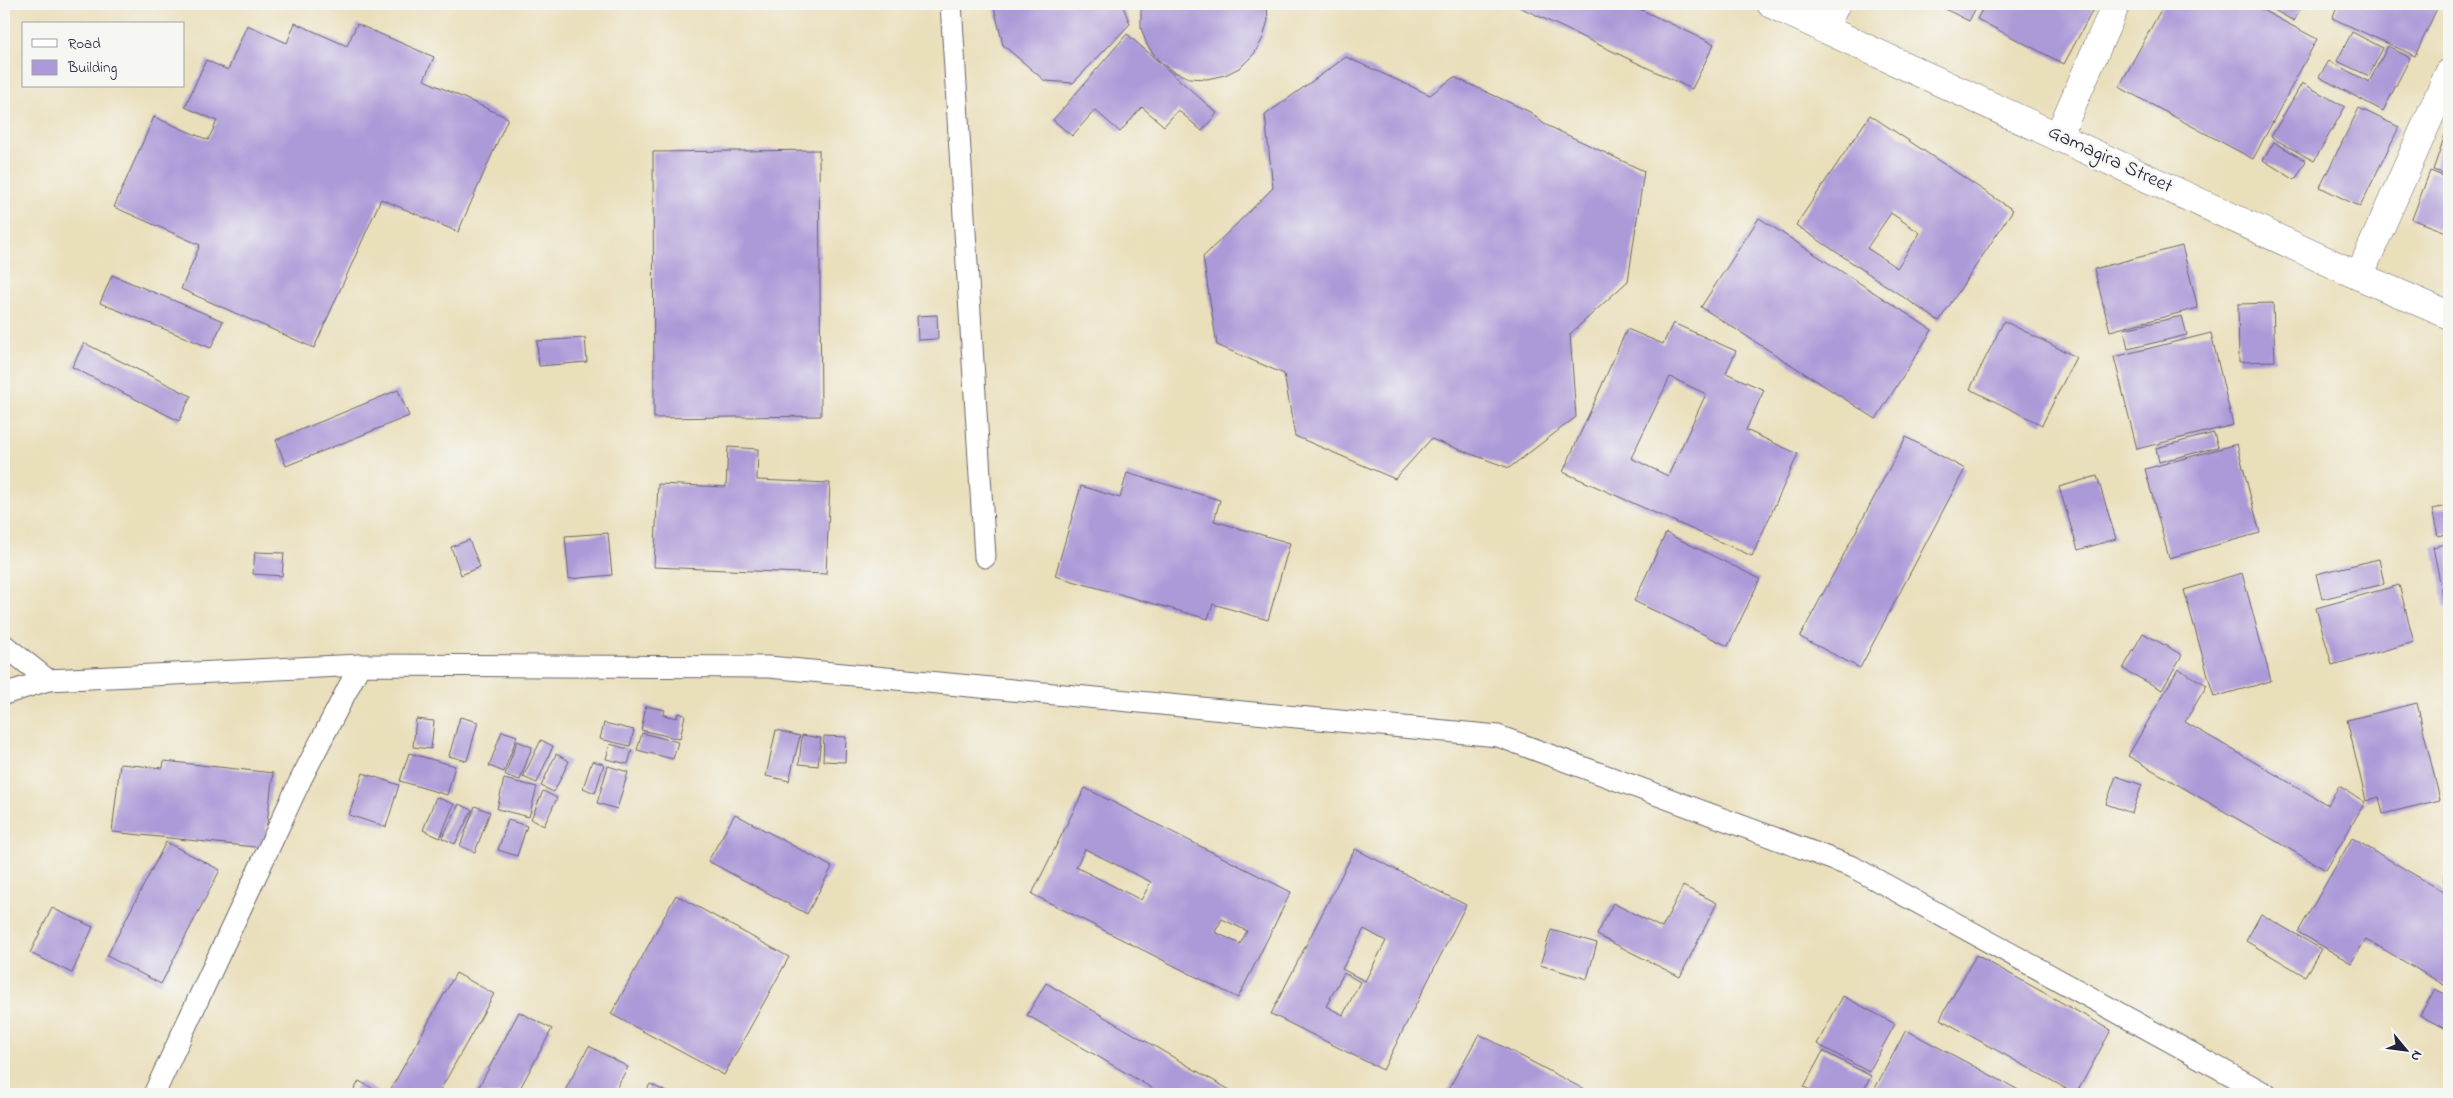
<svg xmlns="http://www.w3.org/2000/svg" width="2453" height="1098" viewBox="0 0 2453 1098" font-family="'Indie Flower',sans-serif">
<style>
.building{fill:#ac99d8;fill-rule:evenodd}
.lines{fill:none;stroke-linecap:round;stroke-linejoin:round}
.service-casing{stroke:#686468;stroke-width:23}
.minor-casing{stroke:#686468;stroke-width:29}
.tertiary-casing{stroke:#686468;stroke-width:29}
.service{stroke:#fff;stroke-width:21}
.minor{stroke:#fff;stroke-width:28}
.tertiary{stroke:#fff;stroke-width:28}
.labels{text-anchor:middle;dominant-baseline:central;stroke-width:4.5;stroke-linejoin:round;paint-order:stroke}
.street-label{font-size:20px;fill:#22223b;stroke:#f6f6f2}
</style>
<rect width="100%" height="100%" fill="#f6f6f2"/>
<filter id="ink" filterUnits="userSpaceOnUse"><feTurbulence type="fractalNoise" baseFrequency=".02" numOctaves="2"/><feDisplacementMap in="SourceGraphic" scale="10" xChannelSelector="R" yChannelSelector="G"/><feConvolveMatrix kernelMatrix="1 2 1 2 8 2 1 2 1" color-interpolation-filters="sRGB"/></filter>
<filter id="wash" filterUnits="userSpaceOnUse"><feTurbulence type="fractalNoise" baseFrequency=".0096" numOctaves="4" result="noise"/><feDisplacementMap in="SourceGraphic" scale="20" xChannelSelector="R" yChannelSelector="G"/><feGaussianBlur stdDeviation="1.12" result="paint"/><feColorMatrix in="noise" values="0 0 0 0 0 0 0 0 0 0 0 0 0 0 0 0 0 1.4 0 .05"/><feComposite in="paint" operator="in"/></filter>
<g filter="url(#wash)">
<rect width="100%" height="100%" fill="#eadfbb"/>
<g id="blocks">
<!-- building -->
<g class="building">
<path d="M997 4H1122L1130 24 1073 83 1045 81 1003 45 994 7Z"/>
<path d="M1141 4H1267L1268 20 1263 38 1254 54 1241 67 1225 75 1207 79 1189 78 1172 71 1158 60 1147 45 1141 28Z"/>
<path d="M1513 4H1629L1714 44 1692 89Z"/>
<path d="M1935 4H1978L1969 21Z"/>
<path d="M1985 4H2096L2064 64 1977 19Z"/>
<path d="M2164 4H2251L2317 39 2253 159 2119 87Z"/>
<path d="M2263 4H2303L2294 21Z"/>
<path d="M2339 4H2397L2408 8 2410 4H2439L2415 56 2332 18Z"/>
<path d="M295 23 347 46 357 24 434 57 424 80 508 118 458 232 381 199 314 348 181 289 200 245 114 207 154 117 208 140 217 121 185 107 206 60 228 70 247 25 287 43Z"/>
<path d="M2352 32 2383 48 2369 76 2337 61Z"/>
<path d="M1127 34 1217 113 1202 131 1178 110 1164 126 1142 107 1120 132 1095 110 1072 136 1053 120Z"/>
<path d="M2388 46 2410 58 2383 111 2319 77 2329 61 2369 82Z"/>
<path d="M1346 57 1430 95 1454 77 1530 112 1544 124 1644 171 1628 281 1570 334 1576 417 1509 468 1431 439 1395 479 1295 436 1284 374 1217 345 1203 257 1273 188 1265 115Z"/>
<path d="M2302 83 2345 107 2314 161 2271 137Z"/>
<path d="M2359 108 2399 127 2360 207 2320 187Z"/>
<path d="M1870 115 2013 210 1939 321 1796 225ZM1891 213 1920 233 1897 268 1867 248Z"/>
<path d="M2445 135 2449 136V175L2433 170Z"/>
<path d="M2274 142 2306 161 2295 180 2263 160Z"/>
<path d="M819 150 821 416 654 418 653 152Z"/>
<path d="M2430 171 2449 178V233L2412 219Z"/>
<path d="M1759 218 1932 330 1876 419 1701 307Z"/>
<path d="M2182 246 2198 308 2110 331 2094 269Z"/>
<path d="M112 275 223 321 211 348 100 303Z"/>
<path d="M2273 303 2275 361 2239 362 2238 304Z"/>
<path d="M937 315 938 339 918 340 917 316Z"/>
<path d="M2182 316 2187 335 2128 349 2124 329Z"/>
<path d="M2004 321 2076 357 2042 425 1970 389Z"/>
<path d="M1673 323 1736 351 1726 373 1764 390 1746 430 1798 454 1752 556 1563 472 1627 329 1663 344ZM1670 377 1706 394 1668 476 1631 458Z"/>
<path d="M2211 333 2233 425 2137 449 2114 357Z"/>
<path d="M585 338 587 362 539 366 537 341Z"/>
<path d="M84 343 191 396 179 421 72 367Z"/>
<path d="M398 390 409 416 286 466 276 440Z"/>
<path d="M2214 433 2218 447 2159 462 2156 448Z"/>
<path d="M1906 437 1965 469 1860 668 1800 637Z"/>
<path d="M2237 444 2260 533 2169 558 2145 469Z"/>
<path d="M728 447 758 449 757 480 830 483 826 574 654 567 658 484 726 487Z"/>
<path d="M1127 473 1220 500 1214 521 1290 543 1268 620 1213 604 1208 619 1055 576 1081 486 1120 498Z"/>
<path d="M2097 476 2116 539 2078 550 2059 487Z"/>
<path d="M2449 506V533L2438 536 2432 509Z"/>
<path d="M608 533 612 575 569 579 565 536Z"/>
<path d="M1666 533 1760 579 1728 646 1634 601Z"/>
<path d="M469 540 480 567 461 575 451 547Z"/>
<path d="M2449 543V606L2445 607 2433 547Z"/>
<path d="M255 552 284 553 282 576 253 574Z"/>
<path d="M2379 559 2384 584 2322 599 2316 574Z"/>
<path d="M2242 573 2271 681 2214 697 2184 590Z"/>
<path d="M2399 585 2414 642 2332 665 2316 608Z"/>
<path d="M2143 633 2182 655 2162 690 2123 669Z"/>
<path d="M2178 669 2207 685 2185 722 2328 805 2339 786 2365 802 2326 870 2128 756Z"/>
<path d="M2417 703 2440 800 2383 814 2379 797 2366 801 2347 720Z"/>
<path d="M646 706 665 710 663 715 677 718 678 713 685 715 680 739 641 730Z"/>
<path d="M460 717 478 722 467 761 449 756Z"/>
<path d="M416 719 434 721 431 749 413 747Z"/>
<path d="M604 723 634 730 630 746 600 739Z"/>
<path d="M776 730 800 736 789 781 766 776Z"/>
<path d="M502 731 517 736 504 772 489 766Z"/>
<path d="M642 733 678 742 673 759 637 750Z"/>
<path d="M802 735 821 738 818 766 799 764Z"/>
<path d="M824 736 846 737 845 762 823 761Z"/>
<path d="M541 740 553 746 537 783 523 777Z"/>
<path d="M517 741 532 747 520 780 505 775Z"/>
<path d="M610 744 632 750 628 764 606 759Z"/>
<path d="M409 753 455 766 447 795 400 781Z"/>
<path d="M556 754 569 761 554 792 541 786Z"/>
<path d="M164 761 273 773 264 848 112 832 120 764 163 768Z"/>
<path d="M592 761 604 764 595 793 583 788Z"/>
<path d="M608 766 628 772 617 809 597 803Z"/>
<path d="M363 773 399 785 386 827 349 815Z"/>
<path d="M2116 776 2142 785 2132 813 2106 804Z"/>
<path d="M504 779 537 787 529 817 497 809Z"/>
<path d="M1085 788 1291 892 1238 998 1032 894ZM1085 849 1151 882 1141 900 1076 867ZM1222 919 1247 931 1240 944 1215 932Z"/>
<path d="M543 791 557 798 544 826 531 819Z"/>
<path d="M436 797 454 804 440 838 423 830Z"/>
<path d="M459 804 472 810 455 844 442 838Z"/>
<path d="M475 806 490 812 475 852 460 846Z"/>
<path d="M735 814 832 867 807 914 708 861Z"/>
<path d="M508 820 527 826 517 856 498 850Z"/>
<path d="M2352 838 2449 895V988L2366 939 2351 963 2298 932Z"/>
<path d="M166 842 220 870 161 984 107 956Z"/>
<path d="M1355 849 1466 905 1383 1070 1271 1014ZM1364 929 1386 941 1365 981 1342 969ZM1344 973 1360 982 1343 1015 1326 1006Z"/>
<path d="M2449 868V884L2443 880Z"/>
<path d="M1683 886 1717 903 1680 977 1597 935 1613 903 1662 928Z"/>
<path d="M676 895 789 957 724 1075 611 1014Z"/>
<path d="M52 908 93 927 72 973 30 953Z"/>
<path d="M2261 914 2321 949 2305 976 2246 941Z"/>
<path d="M1551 930 1597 943 1587 979 1540 965Z"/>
<path d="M1976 955 2111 1030 2076 1094 1940 1019Z"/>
<path d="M456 973 494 994 438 1094H388Z"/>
<path d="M1046 983 1214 1081 1237 1094H1162L1027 1015Z"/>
<path d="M2435 989 2449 996V1021L2445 1029 2420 1015Z"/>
<path d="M1843 996 1895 1024 1869 1072 1817 1044Z"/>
<path d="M519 1012 552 1029 517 1094H475Z"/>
<path d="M1906 1030 2026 1094H1872Z"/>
<path d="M1479 1034 1593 1094H1446Z"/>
<path d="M589 1046 628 1067 613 1094H563Z"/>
<path d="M1823 1051 1871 1076 1862 1094H1818L1804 1087Z"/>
<path d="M359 1081 383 1094H352Z"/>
<path d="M650 1084 671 1094H645Z"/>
</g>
</g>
</g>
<g filter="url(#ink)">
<use href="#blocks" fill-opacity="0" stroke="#686468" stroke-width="1"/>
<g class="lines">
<!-- service casing -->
<g class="service-casing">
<g id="service">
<path d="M951 4 985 557"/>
<path d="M4 645 48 680 360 665 769 667 1498 736 1853 867 2266 1094"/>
<path d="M4 694 48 680"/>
<path d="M154 1094 300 781 360 665"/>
</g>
</g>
<!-- minor casing -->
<g class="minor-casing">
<g id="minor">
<path d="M1823 29 1836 4"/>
<path d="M2058 137 2116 4"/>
<path d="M2359 276 2449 73"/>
</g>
</g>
<!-- tertiary casing -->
<g class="tertiary-casing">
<path id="tertiary" d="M1771 4 2359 276 2449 315"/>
</g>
<!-- service -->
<use href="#service" class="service"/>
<!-- minor -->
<use href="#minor" class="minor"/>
<!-- tertiary -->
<use href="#tertiary" class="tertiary"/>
</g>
</g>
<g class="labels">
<!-- street labels -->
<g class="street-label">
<text transform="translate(2110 160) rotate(25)">Gamagira Street</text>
</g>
</g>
<!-- margin -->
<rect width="2453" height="1098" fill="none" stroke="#f6f6f2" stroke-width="20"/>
<!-- legend -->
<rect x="22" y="22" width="162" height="65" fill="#f6f6f2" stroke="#a1a1a9"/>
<rect x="32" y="39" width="25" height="8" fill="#ffffff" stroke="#a1a1a9"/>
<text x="68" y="48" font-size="15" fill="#22223b">Road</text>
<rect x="32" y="60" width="25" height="15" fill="#ac99d8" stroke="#a1a1a9"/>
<text x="68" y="72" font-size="15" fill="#22223b">Building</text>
<!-- north arrow -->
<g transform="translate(2406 1050) rotate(119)" stroke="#f6f6f2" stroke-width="4" paint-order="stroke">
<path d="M0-4L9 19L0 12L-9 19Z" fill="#22223b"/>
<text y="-8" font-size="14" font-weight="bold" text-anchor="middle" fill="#22223b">N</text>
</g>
</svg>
